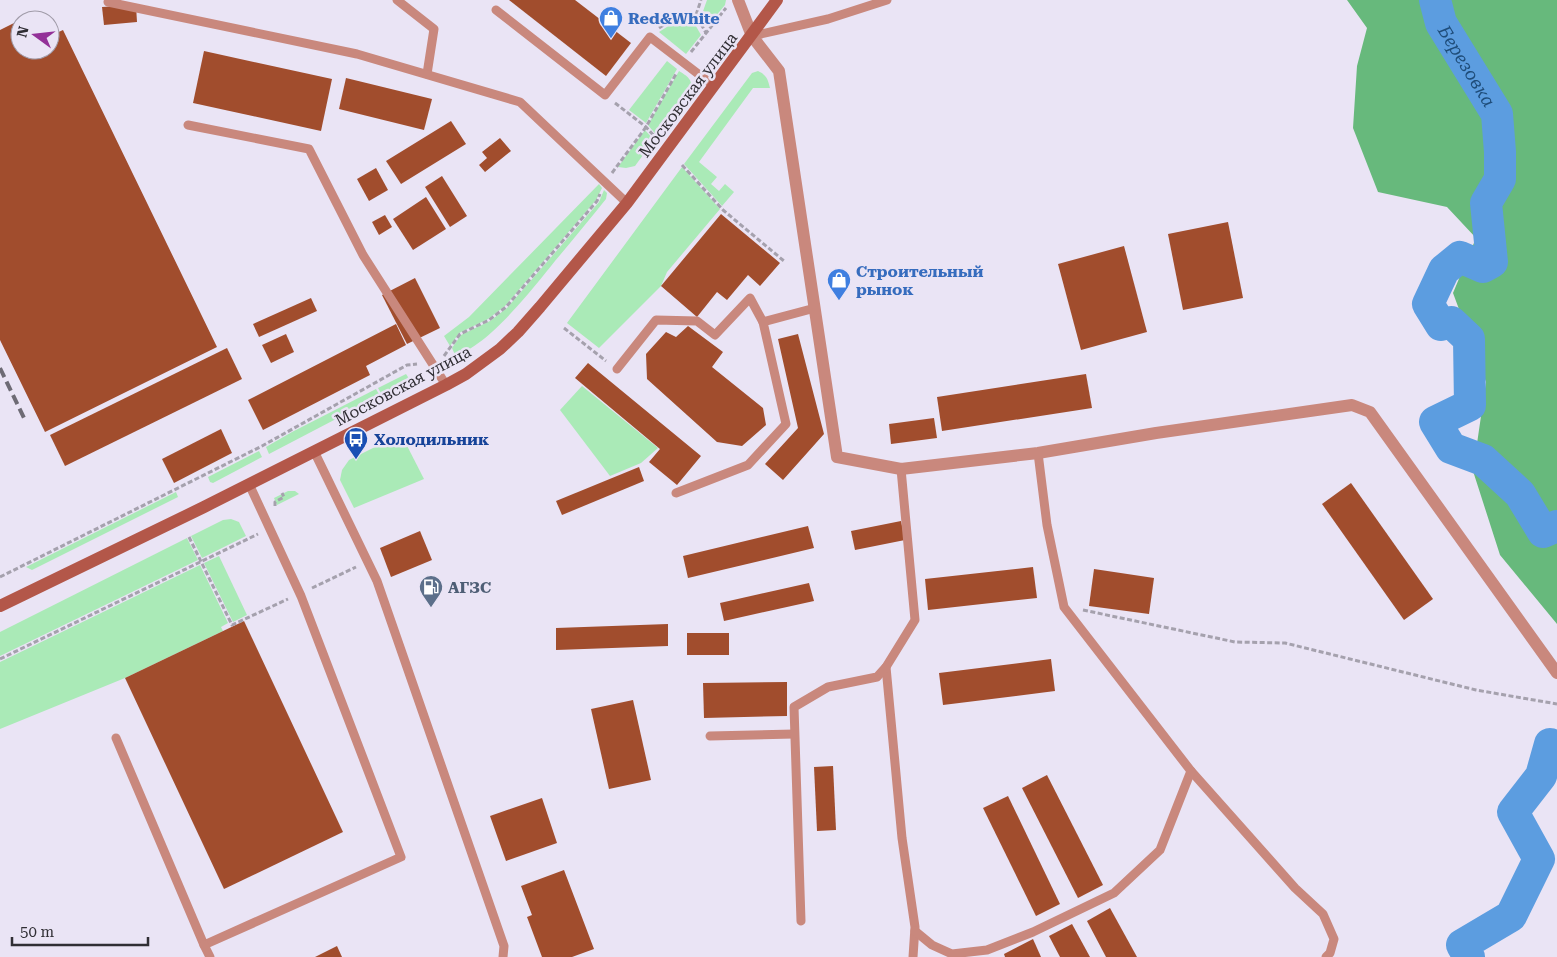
<svg xmlns="http://www.w3.org/2000/svg" width="1557" height="957" viewBox="0 0 1557 957" font-family="'Roboto Serif',serif">
<style>
.green{fill:#aaeab7}
.forest{fill:#67b97c}
.lines{fill:none;stroke-linecap:round;stroke-linejoin:round}
.river{stroke:#5c9de0;stroke-width:32}
.building{fill:#a14d2d}
.path{stroke:#a5a1ad;stroke-width:3;stroke-dasharray:5 2.5;stroke-linecap:butt}
.lane{stroke:#c9887d;stroke-width:9}
.street{stroke:#c9887d;stroke-width:12}
.secondary{stroke:#b35749;stroke-width:12}
.rail{stroke:#6e6b75;stroke-width:4;stroke-dasharray:10 5;stroke-linecap:butt}
.labels{text-anchor:middle;dominant-baseline:central;stroke-width:5;stroke-linejoin:round;paint-order:stroke}
.shop-label{font-size:16px;font-weight:bold;fill:#366cbe;stroke:#eae4f5;text-anchor:start}
.street-label{font-size:16px;fill:#302e34;stroke:#eae4f5}
.transit-label{font-size:16px;font-weight:bold;fill:#164399;stroke:#eae4f5;text-anchor:start}
.service-label{font-size:16px;font-weight:bold;fill:#4e5e75;stroke:#eae4f5;text-anchor:start}
.water-label{font-size:18px;font-style:italic;fill:#1f4d7a;stroke:#eae4f5}
</style>
<rect width="100%" height="100%" fill="#eae4f5"/>
<!-- green -->
<g class="green">
<path d="M707 0H726L725 5 710 23H706L702 14Z"/>
<path d="M681 18 693 21 701 35 686 54 659 32Z"/>
<path d="M667 61 677 69 646 123 629 110Z"/>
<path d="M679 71C687 76 694 80 690 90L657 136 648 125Z"/>
<path d="M758 71C767 75 768 80 770 88H753L699 162 717 177 711 184 719 191 725 184 734 192 722 206 684 164 752 73Z"/>
<path d="M645 130 654 140 635 166 626 168 618 167Z"/>
<path d="M682 167 720 209 667 272 661 286 599 348 567 323Z"/>
<path d="M599 184 602 188 596 200 505 306 488 319 459 333 450 346 444 336 469 317Z"/>
<path d="M604 190 607 193 606 199C589 220 572 241 555 261 534 287 487 348 455 355L452 348 461 335 490 321 507 308 599 202Z"/>
<path d="M406 374 410 380 382 395 378 388Z"/>
<path d="M582 386 658 448 641 463 610 476 560 410Z"/>
<path d="M376 389 380 396 269 454 266 447 292 432Z"/>
<path d="M401 434 424 479 354 508 340 480 342 470 349 460Z"/>
<path d="M259 451 262 457 213 483 210 482 208 477Z"/>
<path d="M288 491H295L299 494 277 505 274 498Z"/>
<path d="M176 492 178 497 32 570 26 567Z"/>
<path d="M231 519 239 522 246 536 202 558 191 536 223 520Z"/>
<path d="M187 538 198 560 0 656V632Z"/>
<path d="M219 556 247 615 233 622 204 563Z"/>
<path d="M200 565 228 623 221 627 223 631 125 678 0 729V662Z"/>
</g>
<!-- forest -->
<path class="forest" d="M1347 0H1557V624L1500 555 1473 471 1486 382 1453 293 1476 238 1447 207 1378 192 1353 128 1357 66 1367 28Z"/>
<g class="lines">
<!-- river -->
<g class="river">
<path id="s1" d="M1435 0 1441 23 1497 114 1500 152V179L1486 203 1492 262 1483 267 1460 257 1444 270 1428 304 1441 325 1451 322 1469 339 1470 405 1435 422 1451 448 1483 460 1520 494 1543 532 1557 526"/>
<path d="M1469 957 1462 945 1511 916 1539 859 1513 812 1541 776 1550 744"/>
</g>
</g>
<!-- building -->
<g class="building">
<path d="M509 0H575L631 43 606 76Z"/>
<path d="M136 5 137 22 104 25 102 7Z"/>
<path d="M20 20V50H50V36L63 30 217 347 45 432 0 340V30Z"/>
<path d="M204 51 332 79 321 131 193 103Z"/>
<path d="M346 78 432 99 424 130 339 109Z"/>
<path d="M451 121 466 144 401 184 386 161Z"/>
<path d="M500 138 511 151 485 172 479 165 487 158 482 152Z"/>
<path d="M376 168 388 190 369 201 357 179Z"/>
<path d="M442 176 467 216 450 227 425 187Z"/>
<path d="M426 197 446 229 413 250 393 219Z"/>
<path d="M721 214 780 263 760 286 748 275 727 300 717 292 697 317 661 286Z"/>
<path d="M385 215 392 227 379 235 372 222Z"/>
<path d="M1228 222 1243 298 1183 310 1168 234Z"/>
<path d="M1124 246 1147 332 1081 350 1058 264Z"/>
<path d="M415 278 440 328 407 344 382 295Z"/>
<path d="M311 298 317 311 259 337 253 324Z"/>
<path d="M396 324 406 345 366 366 370 375 263 430 248 400Z"/>
<path d="M688 326 723 352 712 367 763 408 766 425 742 446 717 442 647 379 646 354 666 332 676 337Z"/>
<path d="M286 334 294 352 271 363 262 345Z"/>
<path d="M798 334 824 434 783 480 765 464 798 428 778 339Z"/>
<path d="M227 348 242 379 65 466 50 435Z"/>
<path d="M588 363 701 456 677 485 649 462 660 449 575 378Z"/>
<path d="M1086 374 1092 408 942 431 937 397Z"/>
<path d="M934 418 937 438 891 444 889 424Z"/>
<path d="M221 429 232 453 174 483 162 459Z"/>
<path d="M639 467 644 481 562 515 556 501Z"/>
<path d="M1351 483 1433 599 1404 620 1322 504Z"/>
<path d="M901 521 905 540 855 550 851 531Z"/>
<path d="M808 526 814 548 688 578 683 556Z"/>
<path d="M420 531 432 560 391 577 380 548Z"/>
<path d="M1033 567 1037 598 928 610 925 579Z"/>
<path d="M1094 569 1154 578 1149 614 1089 606Z"/>
<path d="M809 583 814 601 724 621 720 603Z"/>
<path d="M244 621 343 832 224 889 125 678Z"/>
<path d="M668 624V646L556 650V628Z"/>
<rect x="687" y="633" width="42" height="22"/>
<path d="M1051 659 1055 691 943 705 939 673Z"/>
<path d="M787 682V716L704 718 703 683Z"/>
<path d="M633 700 651 780 609 789 591 709Z"/>
<path d="M833 766 836 830 817 831 814 767Z"/>
<path d="M1047 775 1103 885 1078 898 1022 788Z"/>
<path d="M1008 796 1060 904 1036 916 983 808Z"/>
<path d="M542 798 557 843 506 861 490 816Z"/>
<path d="M564 870 594 949 572 957H542L527 917 532 915 521 886Z"/>
<path d="M1110 908 1137 957H1106L1087 921Z"/>
<path d="M1072 924 1090 957H1060L1049 936Z"/>
<path d="M1033 939 1041 957H1005L1004 954Z"/>
<path d="M337 946 342 957H315Z"/>
</g>
<g class="lines">
<!-- path -->
<g class="path">
<path d="M696 15 701 0"/>
<path d="M659 28 683 12 696 15 706 33"/>
<path d="M691 52 726 8"/>
<path d="M615 103 646 127 656 138"/>
<path d="M682 165 723 210 784 261"/>
<path d="M612 173 646 127 676 74"/>
<path d="M564 328 606 361"/>
<path d="M444 356 460 334 489 320 506 307 597 201 600 194"/>
<path d="M275 506V502L284 497 282 493"/>
<path d="M189 537 232 625 288 599"/>
<path d="M0 577 262 446 407 365 417 364"/>
<path d="M312 588 356 567"/>
<path d="M1083 610 1235 642 1285 643 1476 690 1557 704"/>
<path d="M0 659 258 534"/>
</g>
<!-- lane -->
<g class="lane">
<path d="M397 0 434 29 427 74"/>
<path d="M108 2 357 54 520 102 627 203"/>
<path d="M496 10 605 95 650 37 714 86"/>
<path d="M752 36 828 19 887 0"/>
<path d="M188 125 309 149 363 255 446 385"/>
<path d="M617 369 656 320 697 321 715 335 750 298 763 322"/>
<path d="M314 451 377 581 504 946 503 957"/>
<path d="M676 493 748 465 786 424 763 322 815 308"/>
<path d="M886 667 902 838 915 927 913 957"/>
<path d="M710 736 794 734"/>
<path d="M116 738 204 945 401 857 301 596 249 484"/>
<path d="M1191 771 1295 888 1323 914 1334 939 1330 953 1326 957"/>
<path d="M801 921 794 707 828 687 877 677 886 667 915 620 901 469"/>
<path d="M915 931 932 945 952 954 987 950 1033 932 1114 893 1160 850 1191 771 1064 607 1047 525 1038 453"/>
<path d="M204 945 210 957"/>
</g>
<!-- street -->
<path class="street" d="M738 0 752 36 779 71 837 457 901 469 1038 453 1156 433 1352 405 1370 412 1557 673"/>
<!-- secondary -->
<path class="secondary" d="M0 606 204 507 446 385 466 374 500 349 518 332 540 307 627 203 777 0"/>
<!-- rail -->
<path class="rail" d="M0 368 26 422"/>
</g>
<!-- icons -->
<defs>
<g id="shop-pin" transform="scale(1.25)"><path d="M0 17L-7.5 6A9.5 9.5 0 1 1 7.5 6Z" fill="#3f7fe0" stroke="#eae4f5"/><path d="M-5-2.5h2.3a2.7 3.5 0 0 1 5.4 0H5L5.5 6h-11ZM-1.5-2.5h3a1.5 2.3 0 0 0-3 0Z" fill="#fff"/></g>
<g id="bus-pin" transform="scale(1.25)"><path d="M0 17L-7.5 6A9.5 9.5 0 1 1 7.5 6Z" fill="#1a4fb4" stroke="#eae4f5"/><path d="M-5-6H5V4H4V6H2V4H-2V6H-4V4H-5ZM-3.5-4V0h7V-4ZM-3.5 1.2v1.5H-2V1.2ZM2 1.2v1.5H3.5V1.2Z" fill="#fff"/></g>
<g id="fuel-pin" transform="scale(1.25)"><path d="M0 17L-7.5 6A9.5 9.5 0 1 1 7.5 6Z" fill="#5c6f8a" stroke="#eae4f5"/><path d="M-5.5-6h7V0h2V4h1.3V-2.5L3-4.5l.8-.8L6-3V5H2.5V1h-1V6h-7ZM-4.2-4.7v3.2H.2V-4.7Z" fill="#fff"/></g>
</defs>
<g fill-rule="evenodd">
<use href="#shop-pin" x="611" y="18"/>
<use href="#shop-pin" x="839" y="280"/>
<use href="#bus-pin" x="356" y="439"/>
<use href="#fuel-pin" x="431" y="587"/>
</g>
<g class="labels">
<!-- shop labels -->
<g class="shop-label">
<text x="628" y="18">Red&amp;White</text>
<text x="856" y="271">Строительный<tspan x="856" dy="18">рынок</tspan></text>
</g>
<!-- street labels -->
<g class="street-label">
<text transform="translate(688 95) rotate(-53)">Московская улица</text>
<text transform="translate(403 386) rotate(-28)">Московская улица</text>
</g>
<!-- transit labels -->
<g class="transit-label">
<text x="374" y="439">Холодильник</text>
</g>
<!-- service labels -->
<g class="service-label">
<text x="448" y="587">АГЗС</text>
</g>
<!-- water labels -->
<g class="water-label">
<text stroke="none"><textPath href="#s1" startOffset="74">Березовка</textPath></text>
</g>
</g>
<!-- north arrow -->
<g transform="translate(35 35) rotate(285)"><circle r="24" fill="#eae4f5" stroke="#a09ba8"/>
<path d="M0-4L9 19L0 12L-9 19Z" fill="#933198"/>
<text y="-8" font-size="14" font-weight="bold" text-anchor="middle" fill="#302e34">N</text>
</g>
<!-- scale -->
<path d="M12 937v8h136v-8" fill="none" stroke="#302e34" stroke-width="2.5"/>
<text x="20" y="937" font-size="15" fill="#302e34" stroke="#eae4f5" stroke-width="4" paint-order="stroke">50 m</text>
</svg>
